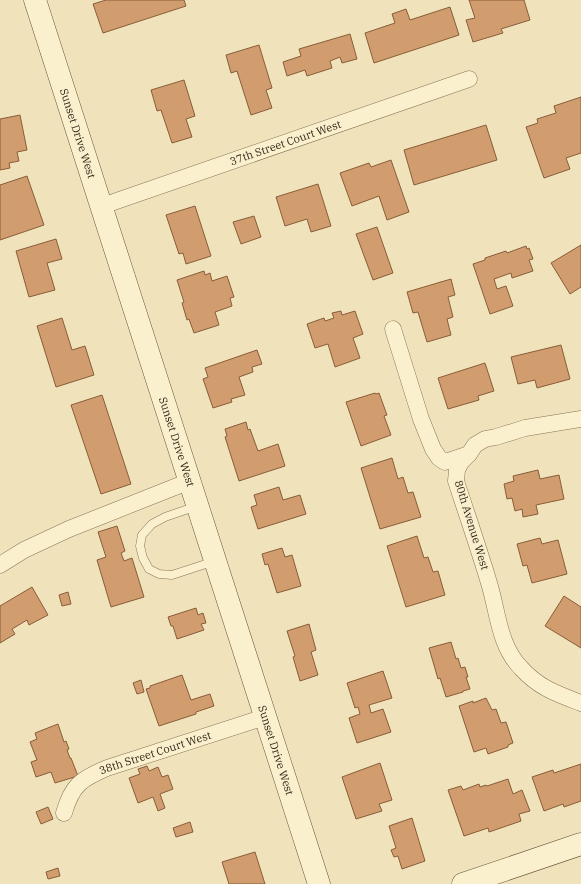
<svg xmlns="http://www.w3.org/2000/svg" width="581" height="884" viewBox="0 0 581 884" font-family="'IBM Plex Serif',serif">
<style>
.building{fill:#d19d6e;stroke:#885d39}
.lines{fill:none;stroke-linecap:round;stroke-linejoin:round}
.lane-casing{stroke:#887354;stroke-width:9}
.street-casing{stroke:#887354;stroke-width:17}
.secondary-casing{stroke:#695438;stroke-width:23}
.lane{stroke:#fbf0ce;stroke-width:8}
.street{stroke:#fbf0ce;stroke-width:16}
.secondary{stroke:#fbf0ce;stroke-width:22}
.labels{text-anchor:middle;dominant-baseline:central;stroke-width:3;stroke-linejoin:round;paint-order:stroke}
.street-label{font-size:11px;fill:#36291a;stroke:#f7edcb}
</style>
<rect width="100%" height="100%" fill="#f0e3bb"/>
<!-- building -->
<g class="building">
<path d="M106 0H184L186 6 103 33 93 4Z"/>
<path d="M469 0H524L530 20 501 29 503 33 473 42 466 20 475 18Z"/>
<path d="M450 7 459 35 374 63 365 33 395 23 392 14 406 9 410 20Z"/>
<path d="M350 34 357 59 342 63 340 57 330 61 332 68 307 76 305 70 287 76 283 62 301 56 299 49Z"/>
<path d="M259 45 272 88 266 90 272 108 251 115 237 71 231 73 226 55Z"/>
<path d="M184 80 195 116 186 119 192 137 172 143 161 110 157 111 151 90Z"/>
<path d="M581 97V153L566 158 570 169 544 178 526 127 538 123 537 119 556 113 554 106Z"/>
<path d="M20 115 27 150 17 152 19 161 9 163 10 168 0 170V119Z"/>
<path d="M486 125 497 160 414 185 404 150Z"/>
<path d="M391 160 409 212 387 220 379 196 352 206 340 173 369 163 371 167Z"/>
<path d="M27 176 44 225 0 240V185Z"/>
<path d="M318 184 331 226 311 232 307 219 285 226 276 197Z"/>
<path d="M195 206 211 256 186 264 183 253 179 254 166 215Z"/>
<path d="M254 216 261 237 241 244 233 222Z"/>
<path d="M377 227 393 273 373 280 356 234Z"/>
<path d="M56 239 62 259 47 263 55 290 29 297 16 251Z"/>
<path d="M581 245V287L570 294 551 263Z"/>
<path d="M526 246 527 249 529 248 533 259 529 260 533 271 512 278 511 273 494 279 497 289 506 286 513 306 490 314 473 264 485 260V258L506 251 507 253Z"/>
<path d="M204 271 205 275 210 273 212 281 227 276 234 297 230 298 232 306 215 312 219 325 194 333 189 319 187 320 182 303 184 302 177 280Z"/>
<path d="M451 279 455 295 448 297 453 317 447 319 451 335 427 342 418 312 413 313 407 292Z"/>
<path d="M341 311 342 315 355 311 363 334 353 338 360 358 335 367 328 344 315 348 307 324 324 318 325 321 334 318 332 313Z"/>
<path d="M62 318 72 350 85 346 94 375 56 387 37 326Z"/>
<path d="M561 345 570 379 537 388 535 380 518 384 511 357Z"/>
<path d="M257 350 262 364 252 367 253 372 239 377 245 395 231 399 232 402 213 408 203 379 208 377 205 368Z"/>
<path d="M485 363 494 391 478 396 479 400 448 409 438 378Z"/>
<path d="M375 393 376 394 379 393 387 415 384 416 391 435 361 446 346 402Z"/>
<path d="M102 395 131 484 101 494 71 405Z"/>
<path d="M246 422 248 430 250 429 258 451 278 444 285 466 239 481 225 437 227 436 225 429Z"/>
<path d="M392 458 398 479 403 477 408 493 413 492 421 517 380 529 361 468Z"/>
<path d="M538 470 540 479 559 475 564 499 536 505 538 514 523 517 522 509 515 511 512 498 507 499 504 484 514 481 513 476Z"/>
<path d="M279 487 283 500 300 495 306 514 258 529 251 507 257 505 254 495Z"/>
<path d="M117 526 125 551 121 553 124 561 132 558 144 597 111 607 97 560 106 557 98 532Z"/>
<path d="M417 536 424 558 428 557 433 572 438 571 445 595 406 607 387 546Z"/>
<path d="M540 538 542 544 558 540 567 574 532 583 527 565 523 566 517 544Z"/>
<path d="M282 548 285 557 292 555 301 586 277 593 268 564 265 565 262 554Z"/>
<path d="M32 587 48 615 29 625 27 620 12 629 15 634 0 643V606Z"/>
<path d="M68 592 71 604 62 606 59 595Z"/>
<path d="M564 596 581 607V648L545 626Z"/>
<path d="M196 608 198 615 203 613 206 623 201 624 204 630 177 639 173 626H171L168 617Z"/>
<path d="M309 624 316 650 311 652 318 675 300 681 293 657 295 656 287 631Z"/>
<path d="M451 642 456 659 458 658 461 668 465 667 468 677H466L470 689 463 691V692L446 697 440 678 438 679 429 648Z"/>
<path d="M383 671 392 698 369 705 371 713 383 709 391 732 357 743 349 718 360 714 358 707 355 708 347 683Z"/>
<path d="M182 675 191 700 210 694 214 706 196 712V714L159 726 146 689 150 688V686Z"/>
<path d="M141 680 144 692 137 694 133 683Z"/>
<path d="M486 698 492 710 496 709 501 723 506 722 513 743 508 745V747L488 754 486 748 474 752 459 706 473 701V703Z"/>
<path d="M58 724 64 742 66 741 69 749 67 750 70 758H71L78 776 55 783 51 772 36 777 31 762 37 760 30 742 37 739 35 733Z"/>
<path d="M380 763 392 800 379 804 382 811 356 819 342 777Z"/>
<path d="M581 764V801L564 807 563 804 544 811 532 777 553 770 554 773Z"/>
<path d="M147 766 149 771 158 767 162 777 168 775 173 789 160 794 165 808 158 811 153 797 138 803 129 778 140 774 138 769Z"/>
<path d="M508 779 513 794 522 790 530 811 519 814 521 821 489 832 488 828 464 836 448 790 461 786 463 790 479 784 480 787 486 785 487 786Z"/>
<path d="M48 807 53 819 41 824 36 812Z"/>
<path d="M412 818 425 861 402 869 398 856 394 857 391 850 396 848 389 826Z"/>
<path d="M190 822 193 832 176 837 173 828Z"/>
<path d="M255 852 265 884H229L222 862Z"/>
<path d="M58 868 60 876 48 879 46 872Z"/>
</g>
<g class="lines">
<!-- lane casing -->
<g class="lane-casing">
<path id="lane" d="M197 506 165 517 152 524 142 535 140 546 143 558 149 569 159 574 172 575 215 561"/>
</g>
<!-- street casing -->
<g class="street-casing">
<g id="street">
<path id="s1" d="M102 206 469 79"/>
<path d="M393 329 421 419 433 449 439 458 445 462 469 454"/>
<path d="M581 419 525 428 496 437 485 439 475 445 469 454 461 462 457 470 456 481C467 515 479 549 489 583 498 612 499 646 521 668 539 688 557 694 581 703"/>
<path d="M0 565 24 550 69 529 190 481"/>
<path id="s2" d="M64 813C72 785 81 779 107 768L265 717"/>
</g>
</g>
<!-- secondary casing -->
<g class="secondary-casing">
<g id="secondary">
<path id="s3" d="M35 0 319 884"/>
<path d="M463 884 581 844"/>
</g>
</g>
<!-- lane -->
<use href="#lane" class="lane"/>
<!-- street -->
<use href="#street" class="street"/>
<!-- secondary -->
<use href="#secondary" class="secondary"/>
</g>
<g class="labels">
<!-- street labels -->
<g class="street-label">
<text stroke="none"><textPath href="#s3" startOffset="140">Sunset Drive West</textPath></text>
<text stroke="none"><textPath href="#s1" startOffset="194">37th Street Court West</textPath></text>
<text stroke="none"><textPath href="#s3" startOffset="464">Sunset Drive West</textPath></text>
<text transform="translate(472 525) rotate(73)">80th Avenue West</text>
<text stroke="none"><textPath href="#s3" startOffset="788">Sunset Drive West</textPath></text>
<text stroke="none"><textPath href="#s2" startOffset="116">38th Street Court West</textPath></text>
</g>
</g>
</svg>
